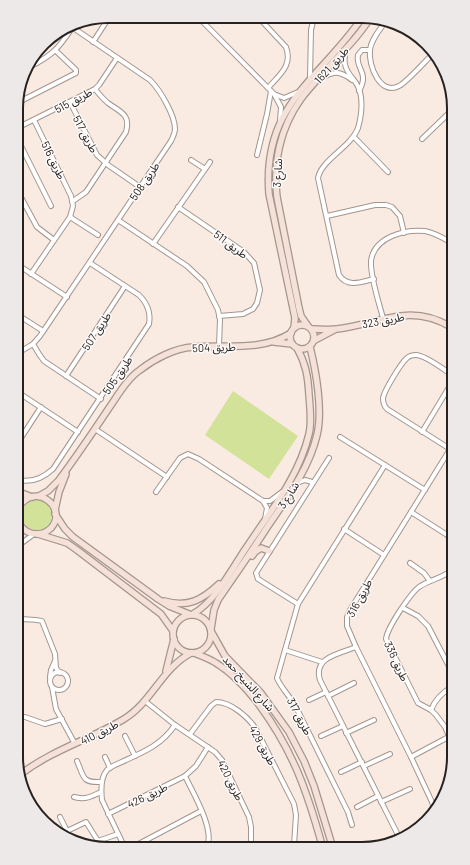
<svg xmlns="http://www.w3.org/2000/svg" width="470" height="865" viewBox="0 0 470 865" font-family="Barlow,'Noto Sans Arabic',sans-serif">
<style>
.green{fill:#d2e299}
.lines{fill:none;stroke-linecap:round;stroke-linejoin:round}
.street-casing{stroke:#a3968e;stroke-width:6}
.secondary-casing{stroke:#a3968e;stroke-width:8}
.street{stroke:#fff;stroke-width:4}
.secondary{stroke:#f5e1d7;stroke-width:5.5}
.labels{text-anchor:middle;dominant-baseline:central;stroke-width:3;stroke-linejoin:round;paint-order:stroke}
.street-label{font-size:11px;fill:#27221f;stroke:#fdfaf9}
.rim{fill:none;stroke:#27221f;stroke-width:2}
</style>
<rect width="100%" height="100%" fill="#f9ebe2"/>
<!-- green -->
<g class="green">
<path d="M233 391 298 436 269 479 205 435Z"/>
<circle cx="37" cy="515" r="15"/>
</g>
<g class="lines">
<!-- street casing -->
<g class="street-casing">
<g id="street">
<path d="M198 17 274 94 281 107 280 121"/>
<path d="M258 17 286 47C293 66 279 75 268 88"/>
<path d="M386 21C380 29 371 40 370 50 368 65 380 96 399 86 408 81 425 61 433 54"/>
<path d="M93 42 110 16"/>
<path d="M346 49C345 54 344 60 345 64 346 72 352 77 356 83 364 95 362 114 358 128 351 147 321 160 318 178L339 275C348 288 361 282 374 279"/>
<path d="M33 57 37 63"/>
<path d="M25 69C50 57 57 51 72 28"/>
<path d="M310 78 311 30 314 17"/>
<path d="M319 80C333 71 339 70 352 80"/>
<path d="M359 91C370 72 355 69 358 55L362 50H370"/>
<path d="M274 94 284 98 298 92"/>
<path d="M70 102 97 155 108 165 140 187"/>
<path d="M17 103 76 73V70L56 51"/>
<path d="M17 128 95 89 99 85 117 58"/>
<path d="M354 137 388 172"/>
<path d="M17 138 51 206"/>
<path d="M422 139 449 113"/>
<path d="M257 155 267 114 271 91"/>
<path d="M191 160 205 169"/>
<path d="M17 190 37 227 54 240"/>
<path d="M73 201 86 192 126 132C131 114 120 112 108 103 103 99 99 94 95 89"/>
<path d="M178 207 244 252 254 263 260 290 257 303 253 309 243 314 219 316"/>
<path d="M327 216 375 205H386L392 207 400 216 404 233"/>
<path d="M70 217 98 235"/>
<path d="M118 220 187 266 204 282 218 310 220 320 219 345"/>
<path d="M153 244 210 162"/>
<path d="M18 265 67 297"/>
<path d="M31 274 70 217 73 206 71 196 34 120"/>
<path d="M18 315 43 331"/>
<path d="M383 318C379 303 370 276 371 261 374 237 405 229 425 231 434 233 442 237 450 242"/>
<path d="M33 344 39 354 44 361 101 399"/>
<path d="M18 353 33 344 40 336 171 141C173 137 175 133 175 129 175 115 160 90 150 80L69 25"/>
<path d="M66 376 125 286"/>
<path d="M19 393 78 432"/>
<path d="M95 429 167 477"/>
<path d="M422 432 451 384"/>
<path d="M340 437 425 490"/>
<path d="M19 441 41 407"/>
<path d="M450 449 387 409C384 406 383 403 383 398 384 391 401 363 407 358 409 356 412 355 416 355 425 355 443 369 451 374"/>
<path d="M19 480C32 483 43 478 53 469L149 324C151 313 147 303 139 295L90 263"/>
<path d="M297 483 305 480 312 482"/>
<path d="M156 492 180 458 188 454 199 459 263 501H270L282 492"/>
<path d="M263 501 267 508 265 519"/>
<path d="M411 512 452 538"/>
<path d="M344 529 384 555"/>
<path d="M448 536 452 529"/>
<path d="M19 545 34 534"/>
<path d="M410 563 424 573 430 581"/>
<path d="M298 604 258 579 256 573 329 458"/>
<path d="M403 608 418 616 428 626 453 674"/>
<path d="M20 619C24 619 39 620 42 621L55 654 56 668 60 673"/>
<path d="M356 647C339 654 313 657 320 680L399 837"/>
<path d="M285 650 322 662"/>
<circle cx="59" cy="681" r="9"/>
<path d="M50 677 51 670 55 661"/>
<path d="M52 687 56 709 75 744"/>
<path d="M328 696 354 683"/>
<path d="M309 700 326 692"/>
<path d="M145 701 175 725 215 752 222 760 249 817 251 827V846"/>
<path d="M431 710C435 699 443 692 453 686"/>
<path d="M21 717H25L45 724 62 719"/>
<path d="M346 733 374 720"/>
<path d="M190 734 211 706 216 702C231 702 248 717 256 729L294 804 296 815 294 845"/>
<path d="M125 736 135 756"/>
<path d="M321 736 343 726"/>
<path d="M449 736 445 727 436 715 431 710 418 703 386 639C387 628 410 594 419 587 429 580 443 578 452 570"/>
<path d="M105 757 110 768"/>
<path d="M411 757 454 734"/>
<path d="M77 761C84 777 82 783 101 782"/>
<path d="M364 766 390 754"/>
<path d="M341 772 362 762"/>
<path d="M185 776C193 793 215 829 207 847"/>
<path d="M74 797C86 800 90 797 101 792"/>
<path d="M381 802 410 789"/>
<path d="M357 807 378 796"/>
<path d="M435 813 432 802 411 757 356 647 347 626V617L350 610 452 446"/>
<path d="M108 814 185 776 196 766 208 747"/>
<path d="M60 817 70 837"/>
<path d="M352 825 348 812 296 707C292 699 279 685 277 678L298 604 385 465"/>
<path d="M67 831 86 822 98 841 118 834"/>
<path d="M395 842 397 838 403 836"/>
<path d="M125 848 102 800C101 791 100 778 107 770 111 766 120 763 126 760 146 751 162 744 175 725"/>
<path d="M131 848 201 811"/>
</g>
</g>
<!-- secondary casing -->
<g class="secondary-casing">
<g id="secondary">
<circle cx="302" cy="337" r="12"/>
<path d="M308 326 301 316 299 308 277 197C273 163 280 128 301 99 311 85 324 73 335 60 348 47 361 33 370 18"/>
<path d="M294 328 295 318 269 194C262 105 318 81 362 18"/>
<path d="M312 329C320 329 329 330 337 329 380 324 409 302 451 327"/>
<path d="M315 340 334 330"/>
<path d="M274 342 292 344"/>
<path d="M19 492 32 497"/>
<path d="M39 496 48 491 59 480C76 457 93 432 109 408 118 395 127 379 140 370 154 359 175 348 193 347 226 344 261 352 291 333"/>
<path d="M19 507C35 481 69 508 51 528 47 532 42 534 37 534 29 534 23 530 19 523"/>
<path d="M55 510 59 492 66 474"/>
<path d="M55 514 65 529 73 537 158 599 169 606 189 614"/>
<path d="M38 534 67 543 77 550 161 614 173 631"/>
<path d="M252 556 255 552 261 548 269 551"/>
<path d="M164 601C188 608 202 600 219 584"/>
<path d="M193 614C216 601 231 570 246 548 269 513 299 477 309 434 312 422 310 408 309 395 308 377 306 364 297 348"/>
<circle cx="192" cy="634" r="19"/>
<path d="M211 629 214 610 218 600C235 575 252 551 268 526 287 498 309 469 317 435 323 411 316 371 310 347"/>
<path d="M211 631 225 656 261 693 289 732 304 761 314 786 332 845"/>
<path d="M194 653C202 656 210 659 216 663 234 674 248 690 260 706 293 751 307 791 322 845"/>
<path d="M166 671 174 639"/>
<path d="M21 774C52 750 91 739 124 719 152 702 162 668 191 653"/>
</g>
</g>
<!-- street -->
<use href="#street" class="street"/>
<!-- secondary -->
<use href="#secondary" class="secondary"/>
</g>
<g class="labels">
<!-- street labels -->
<g class="street-label">
<text transform="translate(331 65) rotate(-48)">طريق 1621</text>
<text transform="translate(73 100) rotate(-28)">طريق 515</text>
<text transform="translate(86 134) rotate(62)">طريق 517</text>
<text transform="translate(54 160) rotate(64)">طريق 516</text>
<text transform="translate(277 173) rotate(-87)">شارع 3</text>
<text transform="translate(144 181) rotate(-56)">طريق 508</text>
<text transform="translate(231 244) rotate(37)">طريق 511</text>
<text transform="translate(383 320) rotate(-11)">طريق 323</text>
<text transform="translate(96 331) rotate(-57)">طريق 507</text>
<text transform="translate(214 347) rotate(-2)">طريق 504</text>
<text transform="translate(117 375) rotate(-56)">طريق 505</text>
<text transform="translate(288 495) rotate(-58)">شارع 3</text>
<text transform="translate(359 598) rotate(-62)">طريق 316</text>
<text transform="translate(397 661) rotate(65)">طريق 336</text>
<text transform="translate(249 683) rotate(48)">شارع الشيخ حمد</text>
<text transform="translate(300 716) rotate(62)">طريق 317</text>
<text transform="translate(99 732) rotate(-27)">طريق 410</text>
<text transform="translate(263 745) rotate(61)">طريق 429</text>
<text transform="translate(231 780) rotate(63)">طريق 420</text>
<text transform="translate(147 795) rotate(-26)">طريق 426</text>
</g>
</g>
<!-- crop -->
<path d="M0 0H470V865H0ZM108 23H362A85 85 0 0 1 447 108V757A85 85 0 0 1 362 842H108A85 85 0 0 1 23 757V108A85 85 0 0 1 108 23Z" fill="#ece9e8" fill-rule="evenodd"/>
<path class="rim" d="M108 23H362A85 85 0 0 1 447 108V757A85 85 0 0 1 362 842H108A85 85 0 0 1 23 757V108A85 85 0 0 1 108 23Z"/>
</svg>
